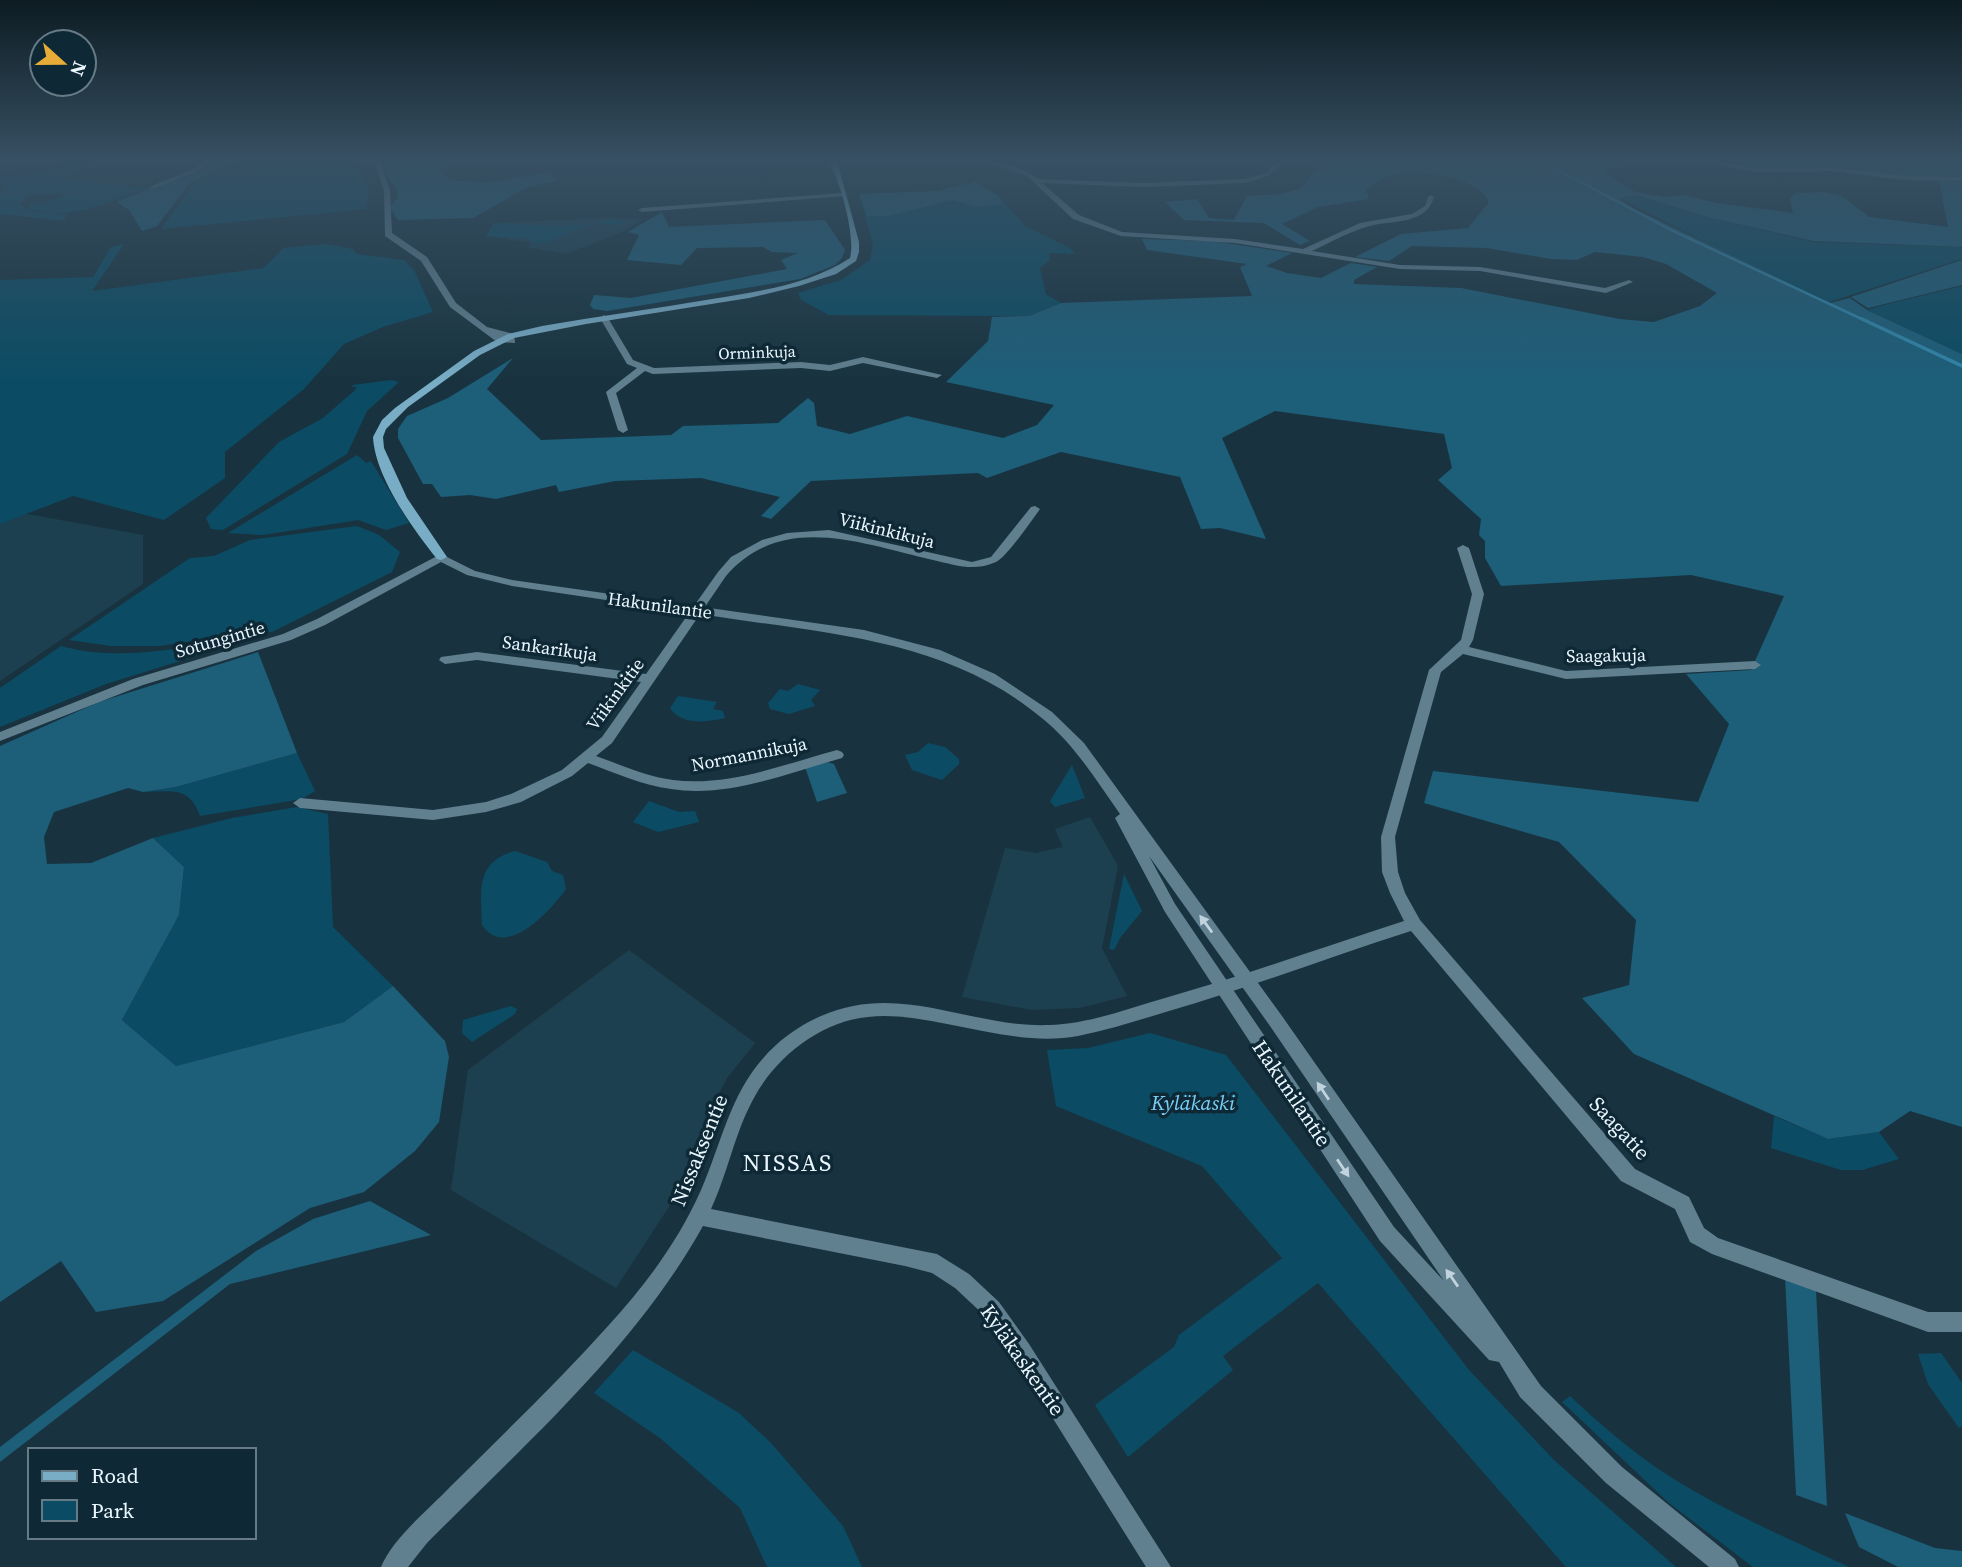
<svg xmlns="http://www.w3.org/2000/svg" width="1962" height="1567" viewBox="0 0 1962 1567" font-family="'Source Serif 4',serif">
<style>
.built{fill:#1d4050}
.green{fill:#0b4c64}
.forest{fill:#1d5e79}
.lines{fill:none;stroke-linecap:round;stroke-linejoin:round}
.stream-far1{stroke:#3085a9;stroke-width:2.5}
.stream{stroke:#3085a9;stroke-width:3.5}
.minor{fill:#607f8f;fill-rule:evenodd}
.tertiary{fill:#607f8f;fill-rule:evenodd}
.secondary{fill:#79adc6;fill-rule:evenodd}
.oneway{fill:#c1d3dd}
.labels{text-anchor:middle;dominant-baseline:central;stroke-width:7;stroke-linejoin:round;paint-order:stroke}
.far-street-label{font-size:16px;fill:#ebf7fe;stroke:#0e2935}
.street-label{font-size:18px;fill:#ebf7fe;stroke:#0e2935}
.near-street-label{font-size:21px;fill:#ebf7fe;stroke:#0e2935}
.near-park-label{font-size:21px;font-style:italic;fill:#78cff7;stroke:#0e2935}
.near-quarter-label{font-size:24px;letter-spacing:2px;fill:#ebf7fe;stroke:#0e2935}
</style>
<rect width="100%" height="100%" fill="#18333f"/>
<!-- built -->
<g class="built">
<path d="M603 218 643 219 622 232 566 254 527 247 531 243 486 236 494 223Z"/>
<path d="M0 509 143 535V584L0 681Z"/>
<path d="M1090 817 1118 866 1102 948 1127 996 1079 1008 1032 1010 962 997 1005 848 1036 853 1063 847 1055 829Z"/>
<path d="M629 950 755 1043 727 1078 706 1118 672 1202 616 1288 451 1190 468 1070Z"/>
</g>
<!-- green -->
<g class="green">
<path d="M61 161H91L66 179 146 188C108 203 69 222 28 208L32 202 42 204 68 194 29 195 20 205 35 212 65 214V221L0 214V194L5 185 0 184V176L39 175Z"/>
<path d="M237 161H359L369 192 366 209 161 229 195 182Z"/>
<path d="M976 181 999 196 1025 226 1070 248 1075 254 1049 253 1050 260 1040 268 1046 294 1061 303 1029 316 829 315 801 300 798 293 841 280 870 260 873 244 859 194 937 191Z"/>
<path d="M1639 197 1706 217 1814 242 1956 247 1962 248V259L1829 302 1743 262 1620 198Z"/>
<path d="M609 219 628 221C613 229 604 221 590 225 569 230 556 244 533 243L529 239 486 236 494 223C519 224 591 230 609 219Z"/>
<path d="M124 244 92 291 264 268 283 248 325 244 353 249 357 254 404 260 414 270 433 312 383 327 344 344 304 389 225 452V478L164 520 73 496 0 524V280L93 277 111 247Z"/>
<path d="M1962 286V354L1867 310 1880 306Z"/>
<path d="M391 380 399 382 367 411 347 454 223 530 211 529 206 518 279 442 323 418 354 391 357 387H352L353 385Z"/>
<path d="M357 455 366 463 371 461 409 523 386 530 358 520 263 535 228 533Z"/>
<path d="M357 526 379 535 400 552 392 572 272 632 241 633 160 646H111L69 640 190 558 214 556 250 540Z"/>
<path d="M238 639H251L106 684 0 727V688L61 646C118 662 180 648 238 639Z"/>
<path d="M798 684 820 690 811 700 815 706 789 714 770 709 768 703 780 689 788 691Z"/>
<path d="M678 696 717 702 713 709 723 711 725 718C708 722 682 726 670 708Z"/>
<path d="M928 743 945 747 959 759V764L942 780 912 770 905 755 918 752Z"/>
<path d="M297 753 315 791 302 799 200 816C189 785 172 792 143 792L176 787Z"/>
<path d="M1072 765 1085 798 1055 807 1050 801Z"/>
<path d="M649 801 679 812 695 811 699 822 658 832 633 822Z"/>
<path d="M297 807 328 814 333 927 393 986 344 1022 176 1066 122 1020 179 915 184 867 153 838 232 818Z"/>
<path d="M515 851 547 862 552 871 563 875 566 889C552 909 506 961 482 925 481 891 475 862 515 851Z"/>
<path d="M1124 874 1142 911 1120 938 1114 950 1109 949Z"/>
<path d="M511 1006 517 1009 515 1014 472 1042 462 1033 463 1020Z"/>
<path d="M1150 1033 1226 1055 1469 1370 1555 1461 1676 1567H1566L1318 1283 1223 1356 1233 1370 1128 1457 1095 1405 1174 1347 1179 1335 1282 1258 1202 1166 1056 1106 1047 1050 1088 1048Z"/>
<path d="M1774 1116 1828 1139 1879 1132 1899 1159 1862 1170H1841L1771 1148Z"/>
<path d="M633 1350 739 1413 770 1442 843 1526 862 1567H767L740 1508 660 1438 594 1393Z"/>
<path d="M1941 1353 1962 1383V1426L1959 1428 1928 1384 1918 1354Z"/>
<path d="M1570 1396C1600 1424 1632 1452 1666 1474 1724 1511 1787 1538 1849 1567H1753L1669 1503 1562 1402Z"/>
</g>
<!-- forest -->
<g class="forest">
<path d="M212 161H237L190 183 157 226 142 231 129 210 117 202Z"/>
<path d="M381 161H453L439 168 449 180 487 183 549 172 558 181 528 187 473 218 398 220 390 207 398 197 396 186 389 181Z"/>
<path d="M1324 161H1608L1621 166 1603 171 1635 192 1666 197 1683 195 1717 203 1793 213 1790 199 1795 193 1824 192 1842 196 1869 217 1948 227 1939 181 1962 182V247L1813 241 1707 217 1638 196 1618 198 1633 208 1830 303 1850 298 1867 310 1962 354V1127L1910 1111 1879 1132 1828 1139 1634 1054 1582 998 1629 985 1636 920 1559 842 1424 803 1433 771 1698 802 1729 724 1686 674 1751 670 1784 596 1691 575 1501 586 1485 558V541L1479 535 1481 519 1438 480 1452 468 1444 434 1275 411 1222 438 1266 539 1220 528 1201 529 1180 477 1061 452 987 478 978 473 811 481 771 519 761 516 780 497 701 478 615 481 559 492 556 485 496 499 470 495 441 497 432 484H423L398 438V429L407 416 448 398 513 358 487 389 541 440 671 435 683 426 778 423 808 398 814 403 817 426 850 434 907 416 1003 438 1037 425 1054 405 946 382 988 341 992 317 1029 316 1061 303 1252 296 1240 267 1247 264 1147 250 1142 239 1212 241 1292 253 1266 266 1287 273 1321 278 1351 263 1377 267 1354 280V284L1461 288 1620 319 1654 322 1700 306 1717 293 1666 264 1643 257 1595 252 1577 260 1551 259 1487 248 1412 246 1389 261 1355 257 1401 234 1468 228 1489 202C1478 177 1418 169 1394 175 1382 177 1376 183 1366 189L1369 199 1318 207 1282 224 1310 241 1300 245 1264 223 1184 220 1165 202 1197 199 1209 218 1234 220 1247 196 1280 194 1300 189Z"/>
<path d="M1711 161H1962V177C1928 176 1869 181 1841 163L1845 169 1753 168Z"/>
<path d="M975 182 998 196 1003 204 977 207 953 200 888 216H867L859 194 937 191Z"/>
<path d="M662 212 669 227 825 220 845 250 842 258 835 265 800 279 607 311 593 309 590 305 594 295 631 298 787 269 781 260 798 253 772 252 763 247 697 248 681 265 627 260 639 235 628 232Z"/>
<path d="M1962 260V285L1868 308 1851 297Z"/>
<path d="M258 652 297 753 176 787 143 792 128 788 54 812 44 837 47 864 91 863 153 838 184 867 179 915 122 1020 176 1066 344 1022 393 986 445 1041 449 1057 439 1122 415 1151 364 1192 310 1208 163 1301 96 1312 61 1261 0 1302V746L99 702Z"/>
<path d="M827 762 834 764 847 793 817 802 805 767Z"/>
<path d="M370 1201 431 1235 230 1284 0 1462V1447L256 1251 313 1219Z"/>
<path d="M1785 1277 1816 1290 1827 1506 1796 1495Z"/>
<path d="M1845 1513 1935 1548 1962 1551V1567H1898L1859 1547Z"/>
</g>
<g class="lines">
<!-- stream-far1 -->
<path class="stream-far1" d="M1541 161 1671 230 1866 321"/>
<!-- stream -->
<path class="stream" d="M1862 319 1962 366"/>
<!-- minor -->
<g class="minor">
<path d="M204 161H212L195 172 154 188 149 187 191 170Z"/>
<path d="M374 161H380L390 191 392 233 427 257 456 303 487 327 514 334 515 343 497 342 450 307 421 261 385 236 384 191Z"/>
<path d="M714 161H721L722 163 719 165Z"/>
<path d="M983 161C1000 161 1025 168 1038 179L1144 183 1245 179 1266 173 1278 161H1285L1270 175 1246 183 1144 187 1042 183 1079 215 1122 232 1235 239 1303 249 1360 223 1412 214 1425 206 1428 197 1431 195 1434 197C1426 227 1387 219 1363 228 1345 234 1329 243 1312 251L1400 265 1480 267 1605 288 1629 280 1633 282 1606 293 1480 271 1400 269 1235 243 1121 236 1073 219 1027 176Z"/>
<path d="M1699 161H1716L1756 168 1830 167 1905 176 1962 177V181L1905 180 1830 171 1756 172Z"/>
<path d="M843 193 845 196 642 212 638 210 642 208Z"/>
<path d="M604 315 608 318 633 360 654 368 801 362 830 365 863 357 942 375 937 378 863 363 830 371 801 368 653 374 645 371 616 393 628 430 623 433 618 430 606 392 637 368 627 364 600 318Z"/>
<path d="M1035 506 1040 509C1032 520 1006 558 996 562 974 572 955 565 933 560 862 544 782 511 726 576L612 743 596 756C622 765 647 777 673 780 728 787 785 764 837 750L842 752 844 755 842 758C788 773 728 798 671 789 642 785 615 773 588 763L572 776 521 802 486 812 433 820 300 808 293 803 300 798 433 810 486 802 511 794 562 770 602 737 641 682 477 660 445 664 439 660 441 657 477 652 646 674 718 572 731 557 762 540 787 533 829 530 972 562 991 557 1031 507Z"/>
<path d="M1463 545 1469 548 1484 594 1473 640 1469 647 1566 671 1755 661 1761 665 1755 669 1566 679 1463 654 1441 672 1395 837 1398 872 1405 893 1420 920 1635 1169 1689 1197 1704 1228 1718 1238 1928 1312H1962V1332H1928L1712 1254 1690 1242 1675 1209 1621 1181 1411 931C1330 957 1251 987 1169 1011 1139 1020 1109 1030 1078 1036 1033 1044 991 1032 947 1024 921 1019 894 1014 868 1017 822 1021 777 1056 755 1096 735 1131 728 1173 711 1209L937 1254 969 1274 999 1302 1029 1344 1171 1567H1146L1015 1358 985 1316 955 1288 932 1273 905 1266 703 1226C635 1348 525 1444 427 1543L408 1567H381C393 1538 428 1510 450 1487 503 1434 558 1382 608 1326 645 1286 679 1240 701 1190 724 1137 731 1086 776 1045 789 1033 805 1023 821 1016 901 981 969 1028 1049 1025 1088 1024 1127 1009 1165 998 1245 975 1324 947 1404 921L1390 893 1382 872 1381 837 1429 670 1461 640 1472 594 1457 548Z"/>
</g>
<!-- tertiary -->
<path class="tertiary" d="M441 554 475 571 512 580 864 630 940 650 995 674 1052 712 1084 743 1282 1016 1541 1386 1622 1467 1735 1559 1739 1567H1709L1606 1483 1520 1397 1499 1362 1489 1360 1380 1241 1165 912 1115 818 1120 814C1096 780 1075 745 1043 719 954 644 843 635 733 619 660 608 586 597 512 586L467 575 441 562 325 625 291 640 143 685 0 741V732L133 679 283 634 317 619ZM1149 856 1270 1026 1444 1281 1394 1227 1175 904Z"/>
<!-- secondary -->
<path class="secondary" d="M828 161H835L839 168 859 242V252L856 261 836 274 799 286 749 298 586 324 514 338 480 355 408 407 386 429 383 437 384 448 407 498 447 557 441 560 437 559C413 529 375 477 373 437L382 420 395 408 474 351 508 334 542 326C598 316 655 309 712 299 759 291 809 285 850 258 856 237 840 179 828 161Z"/>
</g>
<!-- one-way arrows -->
<defs><path id="oneway-solid" d="M-6-.8H1V-3.2L6.5 0L1 3.2V.8H-6Z" transform="scale(1.75)"/></defs>
<g class="oneway">
<use href="#oneway-solid" transform="translate(1206 924) rotate(-126)"/>
<use href="#oneway-solid" transform="translate(1323 1091) rotate(-124)"/>
<use href="#oneway-solid" transform="translate(1343 1168) rotate(56)"/>
<use href="#oneway-solid" transform="translate(1452 1278) rotate(-125)"/>
</g>
<!-- sky -->
<linearGradient id="sky" x2="0" y2="1"><stop stop-color="#0d1c23"/><stop offset="0.42" stop-color="#375063"/><stop offset="1" stop-color="#375063" stop-opacity="0"/></linearGradient>
<rect width="1962" height="381" fill="url(#sky)"/>
<g class="labels">
<!-- far-street labels -->
<g class="far-street-label">
<text transform="translate(757 352) rotate(-2)">Orminkuja</text>
</g>
<!-- street labels -->
<g class="street-label">
<text transform="translate(887 530) rotate(14)">Viikinkikuja</text>
<text transform="translate(660 605) rotate(8)">Hakunilantie</text>
<text transform="translate(220 639) rotate(-16)">Sotungintie</text>
<text transform="translate(550 648) rotate(8)">Sankarikuja</text>
<text transform="translate(1606 655) rotate(-1)">Saagakuja</text>
<text transform="translate(615 694) rotate(-54)">Viikinkitie</text>
<text transform="translate(749 754) rotate(-11)">Normannikuja</text>
</g>
<!-- near-street labels -->
<g class="near-street-label">
<text transform="translate(1292 1093) rotate(56)">Hakunilantie</text>
<text transform="translate(1620 1128) rotate(47)">Saagatie</text>
<text transform="translate(699 1150) rotate(-68)">Nissaksentie</text>
<text transform="translate(1023 1360) rotate(55)">Kyläkaskentie</text>
</g>
<!-- near-park labels -->
<g class="near-park-label">
<text x="1193" y="1102">Kyläkaski</text>
</g>
<!-- near-quarter labels -->
<g class="near-quarter-label">
<text x="788" y="1162">NISSAS</text>
</g>
</g>
<!-- legend -->
<rect x="28" y="1448" width="228" height="91" fill="#0e2935" stroke="#667b85" stroke-width="2"/>
<rect x="42" y="1471" width="35" height="10" fill="#79adc6" stroke="#667b85" stroke-width="2"/>
<text x="91" y="1483" font-size="21" fill="#ebf7fe">Road</text>
<rect x="42" y="1500" width="35" height="21" fill="#0b4c64" stroke="#667b85" stroke-width="2"/>
<text x="91" y="1518" font-size="21" fill="#ebf7fe">Park</text>
<!-- north arrow -->
<g transform="translate(63 63) rotate(111)"><circle r="33" fill="#0e2935" stroke="#667b85" stroke-width="2"/>
<path d="M0-5L12 26L0 18L-12 26Z" fill="#e7ac37"/>
<text y="-10" font-size="19" font-weight="bold" text-anchor="middle" fill="#ebf7fe">N</text>
</g>
</svg>
